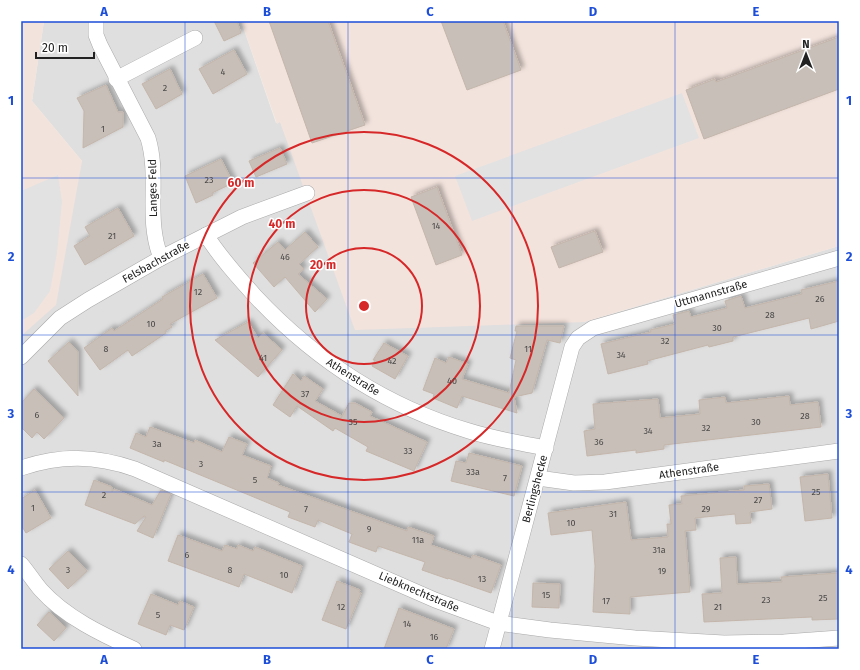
<svg xmlns="http://www.w3.org/2000/svg" width="860" height="670" viewBox="0 0 860 670" font-family="'Fira Sans',sans-serif">
<style>
.residential{fill:#e0dfdf}
.military{fill:#f3e3dd}
.parking{fill:#e2e2e2}
.building{fill:#c7bfb8;stroke:#c4b6ab;filter:url(#shadow)}
.lines{fill:none;stroke-linecap:round;stroke-linejoin:round}
.street-casing{stroke:#a9a9a9;stroke-width:16}
.street{stroke:#fff;stroke-width:15}
.grid{fill:none;stroke:#1d4ed8;stroke-width:1;stroke-opacity:0.55}
.ring{fill:none;stroke:#d62828;stroke-width:2}
.labels{text-anchor:middle;dominant-baseline:central;stroke-width:3;stroke-linejoin:round;paint-order:stroke}
.number-label{font-size:9px;fill:#4b4948}
.street-label{font-size:11px;fill:#222;stroke:#fff}
.centre{fill:#d62828;stroke:#fff;stroke-width:2}
.ring-label{font-size:12px;text-anchor:middle;font-weight:bold;fill:#d62828;stroke:#fff;stroke-width:3;stroke-linejoin:round;paint-order:stroke}
.neatline{fill:none;stroke:#1d4ed8;stroke-width:1.5}
.grid-label{font-size:13px;text-anchor:middle;font-weight:bold;fill:#1d4ed8}
</style>
<defs>
<filter id="shadow"><feDropShadow dx="3.5" dy="-3.5" stdDeviation="2" flood-color="#0004"/></filter>
</defs>
<rect width="100%" height="100%" fill="#f2efe9"/>
<!-- residential -->
<path class="residential" d="M44 21H241L276 123 280 121 307 193 584 322 839 246V649H21V336L82 161 32 101Z"/>
<!-- military -->
<g class="military">
<path d="M21 21H44L32 101 82 161 56 305 21 336Z"/>
<path d="M241 21H839V246L584 322 355 330 280 122 277 124Z"/>
</g>
<!-- parking -->
<g class="parking">
<path d="M682 93 699 138 472 221 455 176Z"/>
<path d="M58 175 62 202 57 253 50 291 34 313 21 321V191Z"/>
</g>
<!-- building -->
<g class="building">
<path d="M214 21H237L241 33 224 41Z"/>
<path d="M269 21H328L365 125 312 143Z"/>
<path d="M441 21H503L521 70 467 90Z"/>
<path d="M839 37V89L704 139 686 90 715 79 716 82Z"/>
<path d="M234 50 247 74 213 94 199 69Z"/>
<path d="M170 69 182 94 156 109 142 84Z"/>
<path d="M106 85 118 112H123V127L83 148 84 111 77 98Z"/>
<path d="M280 148 287 164 256 177 249 161Z"/>
<path d="M221 159 233 183 212 193 213 195 196 203 185 176Z"/>
<path d="M437 187 462 255 436 265 411 197Z"/>
<path d="M118 208 134 236 85 265 74 246 90 236 85 227Z"/>
<path d="M595 231 603 252 559 268 551 247Z"/>
<path d="M305 232 318 247 299 264 304 269 298 274 327 299 315 312 285 277 274 287 253 263 278 242 285 250Z"/>
<path d="M203 274 217 298 170 324 172 327 165 331 166 333 132 356 128 350 100 370 84 348 112 328 114 331 163 299 162 297Z"/>
<path d="M839 281V321L811 329 809 318 733 337V341L709 347 708 345 647 361 648 364 608 374 601 344 651 332 650 330 675 324 673 315 689 311 691 317 727 308 725 301 741 296 745 308 802 294 801 290Z"/>
<path d="M248 322 258 338 263 333 282 350 258 377 215 340Z"/>
<path d="M516 326H564L560 343 547 340 532 393 514 397 517 413 462 396 457 408 433 398 434 394 423 390 435 358 446 363 449 357 468 364 462 379 509 393 516 360 510 358 517 331H515Z"/>
<path d="M69 342 78 352V396L48 361Z"/>
<path d="M384 343 408 356 395 379 372 366 375 360H373Z"/>
<path d="M293 374 301 381 304 376 323 389 315 401 342 416 341 418 349 403H355L372 412 370 416 427 442 414 471 366 451 368 447 335 428 333 431 297 406 290 417 273 405Z"/>
<path d="M34 389 64 418 44 439 37 432 32 438 21 427V403Z"/>
<path d="M789 396 790 405 818 402 821 427 664 445V449L636 453V450L587 456 584 431 595 429 593 404 658 399 660 418 700 414 699 400 725 397 726 403Z"/>
<path d="M150 427 194 443 195 440 222 452 229 437 247 444 242 455 271 466 267 478 279 483 278 485 407 531 408 527 434 536 431 545 471 559 473 555 501 565 491 593 448 578V579L422 570 425 562 378 546 376 552 349 542 352 534 318 520 315 527 288 517 290 512 164 460V462L130 448 136 433 146 437Z"/>
<path d="M469 453 522 466 514 496 451 481 456 461 466 463Z"/>
<path d="M828 474 832 518 805 521 800 477Z"/>
<path d="M94 480 112 487V492L114 489 152 505 161 490 171 494 153 538 137 531 146 517 144 516 135 524 85 505Z"/>
<path d="M769 484 772 509 750 512 751 523 736 524 735 514 695 518 696 530 685 531 690 592 630 597V614L593 612 595 566 592 530 551 535 548 513 626 502 631 540 668 537 667 524H671L669 505 682 504 681 496 744 490V486Z"/>
<path d="M35 490 51 518 26 533 21 525V499Z"/>
<path d="M178 535 222 551 225 545 237 549 238 545 253 551 255 547 302 566 292 593 244 574 239 587 168 561Z"/>
<path d="M68 551 87 571 68 589 49 569Z"/>
<path d="M736 557 737 584 782 582 781 577 838 573 839 619 812 620V617L704 622 702 594 722 593 720 558Z"/>
<path d="M337 581 360 590 359 592 361 593 346 629 322 620Z"/>
<path d="M533 583 560 584 559 608 532 607Z"/>
<path d="M151 594 178 605 180 601 194 607 184 630 170 625 166 635 138 624Z"/>
<path d="M399 608 454 629 446 649H384Z"/>
<path d="M49 612 66 628 54 641 37 625Z"/>
</g>
<g class="lines">
<!-- street casing -->
<g class="street-casing">
<g id="street">
<path d="M96 21V35L100 45 148 138C160 178 145 218 161 258"/>
<path d="M116 79 195 38"/>
<path d="M206 235C220 257 237 276 255 296 315 360 385 406 469 431 494 439 521 443 546 448"/>
<path d="M21 357 60 318 88 300 161 258 242 217 307 193"/>
<path d="M21 468C61 455 95 455 135 469L435 600 498 623 550 630 635 638 724 643 784 642 839 638"/>
<path d="M538 478 574 483 605 482 839 451"/>
<path d="M21 564C28 572 34 582 41 590 65 617 103 635 134 649"/>
<path d="M492 649 572 347 578 338 593 328 839 258"/>
</g>
</g>
<!-- street -->
<use href="#street" class="street"/>
</g>
<!-- grid -->
<path class="grid" d="M185 21V649M348 21V649M512 21V649M675 21V649M21 178H839M21 335H839M21 492H839"/>
<!-- distance rings -->
<g class="ring">
<circle cx="364" cy="306" r="58"/>
<circle cx="364" cy="306" r="116"/>
<circle cx="364" cy="306" r="174"/>
</g>
<g class="labels">
<!-- number labels -->
<g class="number-label">
<text x="223" y="72">4</text>
<text x="165" y="88">2</text>
<text x="103" y="129">1</text>
<text x="209" y="180">23</text>
<text x="436" y="226">14</text>
<text x="112" y="236">21</text>
<text x="285" y="257">46</text>
<text x="198" y="292">12</text>
<text x="820" y="299">26</text>
<text x="770" y="315">28</text>
<text x="151" y="324">10</text>
<text x="717" y="328">30</text>
<text x="665" y="341">32</text>
<text x="106" y="349">8</text>
<text x="528" y="349">11</text>
<text x="621" y="355">34</text>
<text x="263" y="358">41</text>
<text x="392" y="361">42</text>
<text x="452" y="381">40</text>
<text x="305" y="394">37</text>
<text x="37" y="415">6</text>
<text x="805" y="416">28</text>
<text x="353" y="422">35</text>
<text x="756" y="422">30</text>
<text x="706" y="428">32</text>
<text x="648" y="431">34</text>
<text x="599" y="442">36</text>
<text x="157" y="444">3a</text>
<text x="408" y="451">33</text>
<text x="201" y="464">3</text>
<text x="473" y="472">33a</text>
<text x="505" y="478">7</text>
<text x="255" y="480">5</text>
<text x="816" y="492">25</text>
<text x="104" y="495">2</text>
<text x="758" y="500">27</text>
<text x="33" y="508">1</text>
<text x="306" y="509">7</text>
<text x="706" y="509">29</text>
<text x="613" y="514">31</text>
<text x="571" y="523">10</text>
<text x="369" y="529">9</text>
<text x="418" y="540">11a</text>
<text x="659" y="550">31a</text>
<text x="187" y="555">6</text>
<text x="68" y="570">3</text>
<text x="230" y="570">8</text>
<text x="662" y="571">19</text>
<text x="284" y="575">10</text>
<text x="482" y="579">13</text>
<text x="546" y="595">15</text>
<text x="823" y="598">25</text>
<text x="766" y="600">23</text>
<text x="606" y="601">17</text>
<text x="341" y="607">12</text>
<text x="718" y="607">21</text>
<text x="158" y="615">5</text>
<text x="407" y="624">14</text>
<text x="434" y="637">16</text>
</g>
<!-- street labels -->
<g class="street-label">
<text transform="translate(153 188) rotate(-91)">Langes Feld</text>
<text transform="translate(156 262) rotate(-29)">Felsbachstraße</text>
<text transform="translate(711 294) rotate(-16)">Uttmannstraße</text>
<text transform="translate(353 377) rotate(32)">Athenstraße</text>
<text transform="translate(689 471) rotate(-8)">Athenstraße</text>
<text transform="translate(535 489) rotate(-75)">Berlingshecke</text>
<text transform="translate(419 592) rotate(23)">Liebknechtstraße</text>
</g>
</g>
<circle cx="364" cy="306" r="6" class="centre"/>
<g class="ring-label">
<text x="241" y="187">60 m</text>
<text x="282" y="228">40 m</text>
<text x="323" y="269">20 m</text>
</g>
<!-- border -->
<rect width="860" height="670" fill="none" stroke="#ffffff" stroke-width="44"/>
<!-- north arrow -->
<g transform="translate(806 54)" stroke="#ffffff" stroke-width="3" paint-order="stroke">
<path d="M0-3L7 15L0 10L-7 15Z" fill="#222222"/>
<text y="-6" font-size="11" font-weight="bold" text-anchor="middle" fill="#222222">N</text>
</g>
<!-- scale -->
<path d="M36 52v6h58v-6" fill="none" stroke="#222222" stroke-width="2"/>
<text x="42" y="52" font-size="12" fill="#222222" stroke="#ffffff" stroke-width="3" paint-order="stroke">20 m</text>
<rect x="22" y="22" width="816" height="626" class="neatline"/>
<g class="grid-label">
<text x="104" y="16">A</text>
<text x="267" y="16">B</text>
<text x="430" y="16">C</text>
<text x="593" y="16">D</text>
<text x="756" y="16">E</text>
<text x="11" y="105">1</text>
<text x="849" y="105">1</text>
<text x="11" y="261">2</text>
<text x="849" y="261">2</text>
<text x="11" y="418">3</text>
<text x="849" y="418">3</text>
<text x="11" y="574">4</text>
<text x="849" y="574">4</text>
<text x="104" y="664">A</text>
<text x="267" y="664">B</text>
<text x="430" y="664">C</text>
<text x="593" y="664">D</text>
<text x="756" y="664">E</text>
</g>
</svg>
